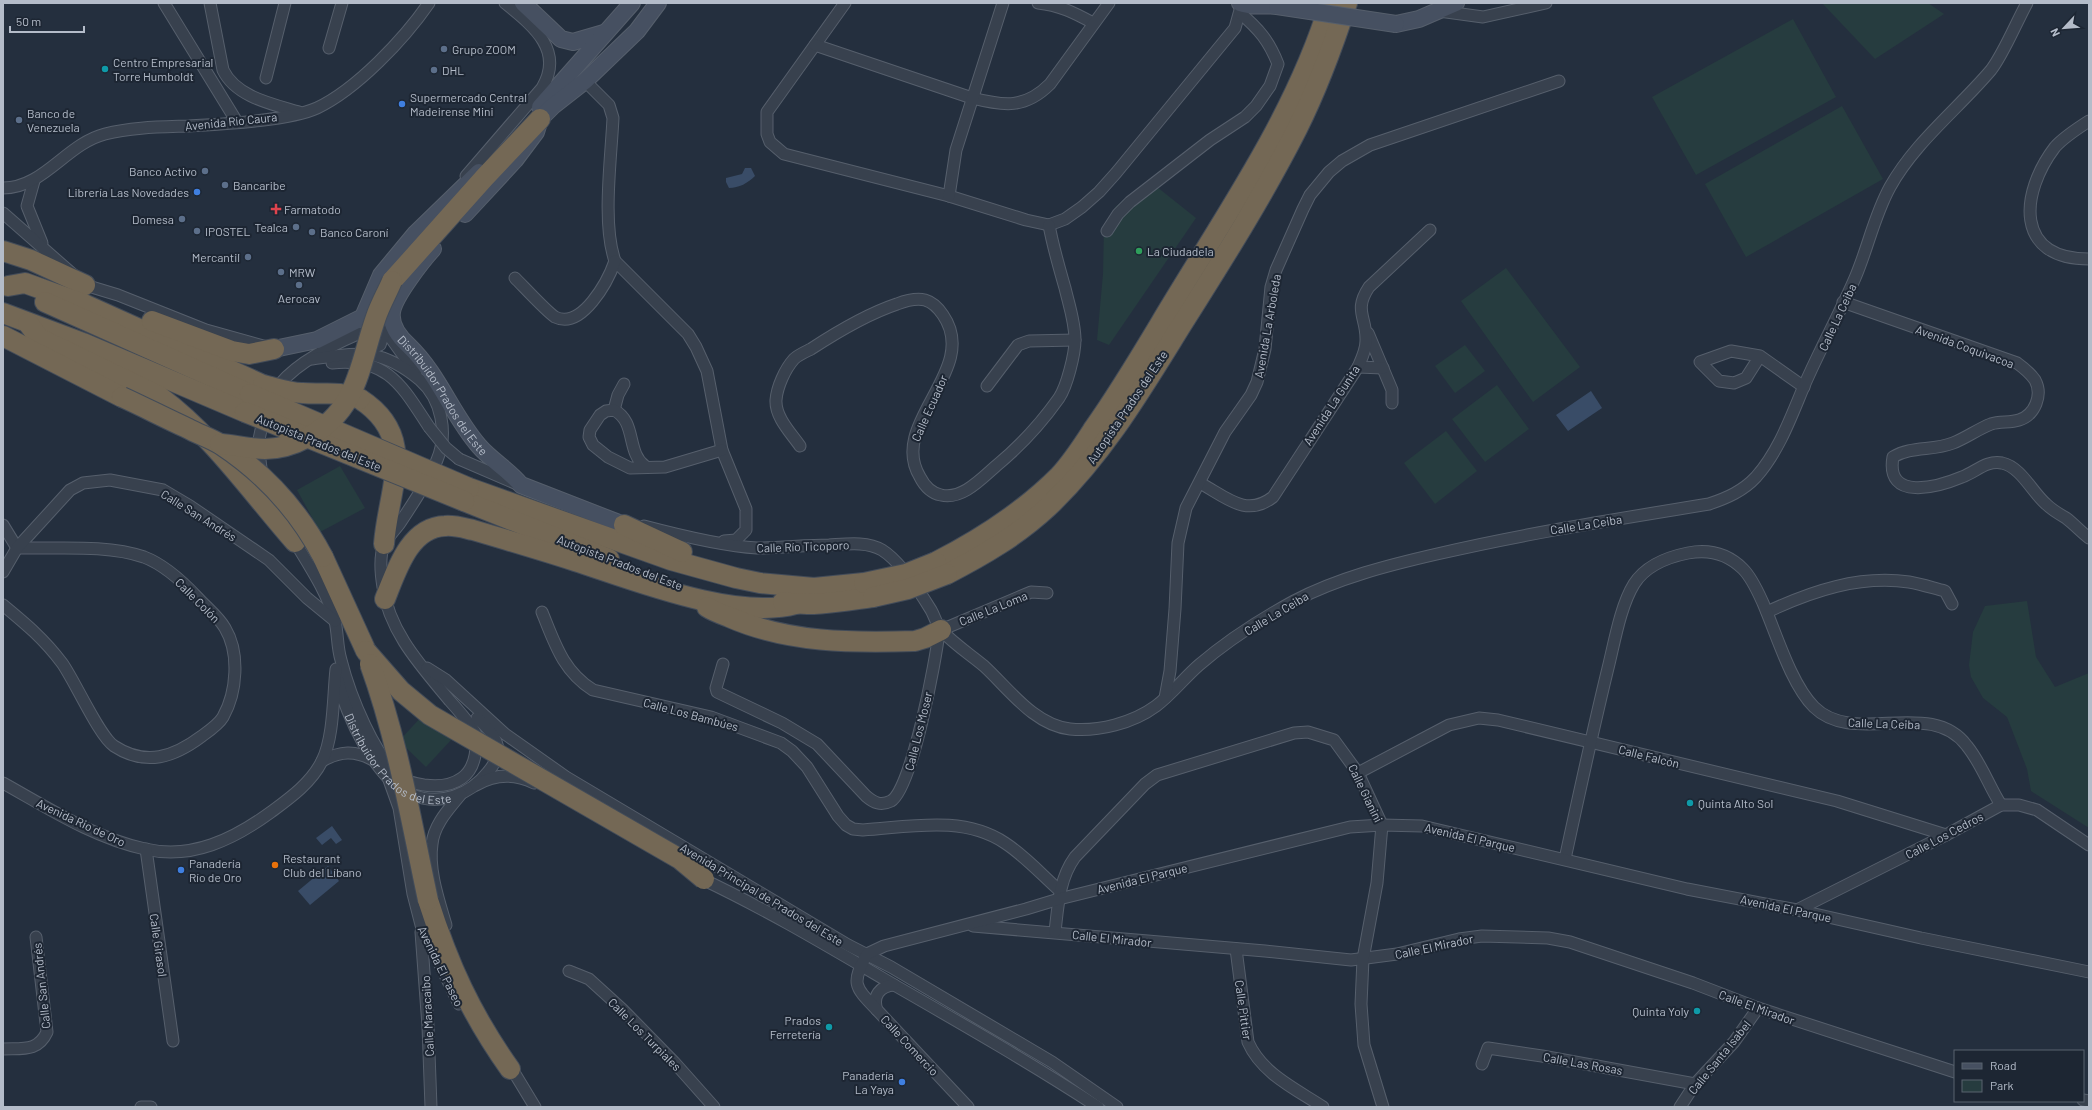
<svg xmlns="http://www.w3.org/2000/svg" width="2092" height="1110" viewBox="0 0 2092 1110" font-family="Barlow,sans-serif">
<style>
.green{fill:#263c3f}
.water{fill:#394c67}
.lines{fill:none;stroke-linecap:round;stroke-linejoin:round}
.street-casing{stroke:#565f6c;stroke-width:13}
.secondary-casing{stroke:#565f6c;stroke-width:18}
.highway-casing{stroke:#434c59;stroke-width:22}
.street{stroke:#38414e;stroke-width:11}
.secondary{stroke:#465061;stroke-width:16}
.highway{stroke:#746855;stroke-width:20}
.street-bridge-casing{stroke:#565f6c;stroke-width:13;stroke-linecap:butt}
.secondary-bridge-casing{stroke:#565f6c;stroke-width:18;stroke-linecap:butt}
.highway-bridge-casing{stroke:#434c59;stroke-width:22;stroke-linecap:butt}
.street-bridge{stroke:#38414e;stroke-width:11}
.secondary-bridge{stroke:#465061;stroke-width:16}
.highway-bridge{stroke:#746855;stroke-width:20}
.service-dot{fill:#5c6f8a;stroke:#1d2633;stroke-width:1.5}
.culture-dot{fill:#0f9aa8;stroke:#1d2633;stroke-width:1.5}
.shop-dot{fill:#3f7fe0;stroke:#1d2633;stroke-width:1.5}
.health-dot{fill:#e0444e;stroke:#1d2633;stroke-width:1.5}
.leisure-dot{fill:#2e9e5b;stroke:#1d2633;stroke-width:1.5}
.food-dot{fill:#e8710a;stroke:#1d2633;stroke-width:1.5}
.labels{text-anchor:middle;dominant-baseline:central;stroke-width:4;stroke-linejoin:round;paint-order:stroke}
.poi-label{font-size:12px;fill:#b4bcc9;stroke:#1d2633;text-anchor:start}
.street-label{font-size:12px;fill:#b4bcc9;stroke:#1d2633}
</style>
<rect width="100%" height="100%" fill="#242f3e"/>
<!-- green -->
<g class="green">
<path d="M1822 3H1928L1944 14 1875 59Z"/>
<path d="M1793 19 1836 97 1696 175 1652 97Z"/>
<path d="M1842 106 1883 179 1746 257 1705 184Z"/>
<path d="M1152 183 1196 218 1109 345 1097 340 1103 274 1104 227 1116 206Z"/>
<path d="M1506 268 1580 367 1533 402 1461 301Z"/>
<path d="M1465 345 1485 371 1455 393 1435 366Z"/>
<path d="M1497 385 1529 429 1485 462 1452 419Z"/>
<path d="M1446 431 1477 471 1435 504 1404 463Z"/>
<path d="M340 466 365 508 320 532 297 490Z"/>
<path d="M2027 601 2036 657 2055 687 2089 673V828L2031 791 2027 769 2007 717 1983 698 1971 677 1969 665 1973 632 1985 606Z"/>
<path d="M423 715 451 740 426 767 399 741Z"/>
</g>
<!-- water -->
<g class="water">
<path d="M745 168H751L755 176C748 183 739 188 729 188L726 182V178L742 174Z"/>
<path d="M1591 391 1602 408 1568 431 1556 415Z"/>
<path d="M332 826 342 840 336 844 331 838 322 845 316 838Z"/>
<path d="M328 866 339 881 310 905 298 891Z"/>
</g>
<g class="lines">
<!-- street casing -->
<g class="street-casing">
<g id="street">
<path d="M164 3 237 122"/>
<path d="M210 3 223 70C236 97 272 104 299 112"/>
<path d="M845 3 767 112V134L770 142 784 154 949 196 1026 220 1049 225 1065 219 1082 207 1099 192 1116 173 1235 28 1242 3"/>
<path d="M1038 3C1059 5 1075 13 1093 23"/>
<path d="M1439 11 1483 17 1546 3"/>
<path d="M815 45 972 98C1004 106 1025 109 1050 84L1109 3"/>
<path d="M329 48 342 3"/>
<path d="M266 78 285 3"/>
<path d="M585 81 609 105 613 118C611 160 602 224 615 261L688 334 696 347 707 371 722 450 746 509V530L736 540 724 541"/>
<path d="M2089 121C2078 128 2064 137 2055 147 2020 193 2014 259 2089 259"/>
<path d="M466 176 542 88C565 50 532 25 505 3"/>
<path d="M34 181 27 206 42 243"/>
<path d="M3 188C44 188 66 144 105 134 132 127 161 127 189 126 222 124 288 121 317 108 357 89 404 39 429 3"/>
<path d="M949 196 956 150 1003 3"/>
<path d="M3 213 85 285 118 295 206 330 267 347"/>
<path d="M1107 231 1118 214 1130 202 1210 140 1245 117 1256 106 1270 86 1278 64C1269 41 1259 29 1240 13"/>
<path d="M515 278C524 287 547 312 555 317 582 330 608 281 615 261"/>
<path d="M1843 302 2017 363C2024 368 2030 373 2035 380 2043 395 2035 415 2019 420 2010 423 2000 421 1991 424 1978 429 1966 438 1953 443 1933 451 1911 446 1893 457 1885 502 1938 487 1962 477 1976 472 1986 460 2002 463 2021 467 2032 492 2046 504 2052 510 2059 514 2066 518 2074 524 2081 532 2089 538"/>
<path d="M385 330 416 373"/>
<path d="M1368 333 1392 390V403"/>
<path d="M363 345 370 349 380 345 385 330 388 314"/>
<path d="M1760 356 1746 378 1734 383 1719 381 1700 362 1731 351 1760 356 1804 387"/>
<path d="M332 363C388 357 402 386 429 427"/>
<path d="M1358 367 1383 368"/>
<path d="M987 386 1018 345 1029 341 1075 340"/>
<path d="M275 391C291 365 332 345 360 333"/>
<path d="M614 410 618 395 624 384"/>
<path d="M800 446C791 433 775 417 776 400 777 387 785 369 794 359 798 355 805 352 811 349 837 332 867 314 897 304 905 301 916 298 925 300 932 302 939 309 943 315 981 370 887 423 920 477 924 485 931 493 941 495 962 500 981 479 996 466 1019 447 1042 422 1059 398 1067 386 1075 354 1075 340 1075 322 1069 305 1065 288 1059 267 1053 247 1049 225"/>
<path d="M459 459 517 484"/>
<path d="M645 466C626 452 637 422 614 410L606 411 600 415 590 430 589 437 593 445 608 457 630 468 665 467 722 450"/>
<path d="M262 476 258 444 264 416"/>
<path d="M1200 483C1226 497 1246 518 1273 497L1358 367C1362 358 1366 350 1366 341 1367 317 1353 311 1369 287L1430 230"/>
<path d="M3 525 17 548C56 549 107 544 144 557 165 565 182 581 197 597 206 607 218 616 225 628 240 653 237 692 223 717 219 724 209 731 202 736 174 757 146 767 114 746 99 736 75 681 62 663 44 639 26 624 3 605"/>
<path d="M644 526C678 535 722 546 757 548 781 548 805 545 829 545 846 544 867 541 882 550 900 561 920 592 931 610 935 617 937 626 942 631 954 644 971 655 984 666 1009 689 1034 725 1070 729 1098 732 1133 723 1156 706 1172 694 1184 678 1199 665 1228 640 1261 619 1294 601 1338 578 1389 565 1437 554 1527 533 1618 519 1709 504 1727 498 1743 491 1756 477 1779 451 1791 417 1804 386 1820 349 1839 315 1855 278 1868 248 1874 216 1890 187 1915 142 1958 109 1991 70 2003 55 2017 21 2027 3"/>
<path d="M292 537C308 564 327 591 335 621 338 634 337 647 341 660 349 692 375 761 404 779 410 783 418 784 424 785 438 787 451 786 462 778 476 768 477 749 476 734 469 722 459 711 450 701 422 667 389 632 383 587 381 575 379 557 384 545 387 538 395 530 400 523 413 503 428 482 437 460 448 434 442 399 420 380 380 347 359 353 312 359"/>
<path d="M3 572 17 548 70 490 83 483 110 480 163 490 190 506 269 560 307 598 335 621"/>
<path d="M542 612C555 644 563 671 593 690L711 717 781 743 792 751 807 767 838 816 846 825 853 829 863 830C910 827 963 815 1005 843 1025 856 1042 875 1060 891"/>
<path d="M1767 612C1812 591 1859 575 1909 582 1921 584 1933 588 1945 591L1952 604"/>
<path d="M941 630 1031 592 1047 593"/>
<path d="M723 664 716 688 717 692 782 723 817 744 866 796C874 803 881 806 891 801 912 789 936 659 939 632"/>
<path d="M427 668 446 680 505 734 566 777 848 945 891 967 1052 1062 1117 1107"/>
<path id="s1" d="M338 680C345 714 377 782 412 795 440 806 470 795 488 772 493 766 498 758 498 750 497 736 486 727 477 718"/>
<path d="M1165 698 1170 671 1175 609 1178 543 1186 508 1225 432 1251 395 1257 382 1265 349 1271 287 1276 270 1303 209 1310 195 1329 172 1342 161 1370 145 1559 81"/>
<path d="M322 761C340 751 355 750 373 760"/>
<path d="M1358 773 1449 725 1479 718 1498 720 1837 801 1946 835"/>
<path d="M389 780 399 808 413 894 421 925 459 1004"/>
<path d="M3 783C48 808 94 838 145 849 192 860 234 839 271 812 290 798 311 783 322 761 334 737 333 696 336 669"/>
<path d="M476 785C495 774 514 773 534 783"/>
<path d="M146 849 173 1041"/>
<path d="M1565 859C1579 794 1593 729 1609 664 1615 639 1621 605 1634 584 1646 565 1668 557 1688 553 1709 549 1728 554 1743 569 1752 578 1758 592 1763 603 1776 633 1791 684 1814 707 1854 747 1931 697 1967 746 1981 763 1989 786 2001 805"/>
<path d="M700 878C768 910 831 948 896 986 964 1025 1032 1064 1098 1107"/>
<path d="M1797 910 1946 835 2001 805H2019L2037 810 2089 845"/>
<path d="M446 925C439 901 428 870 432 844 434 824 449 809 461 794"/>
<path d="M973 926 1265 951 1351 960 1397 954 1459 939 1482 936 1548 938 1570 942 1693 983 1758 1008 1955 1072"/>
<path d="M421 932 428 1026 431 1107"/>
<path d="M1055 932C1058 906 1059 879 1075 857L1145 784 1157 775 1294 733 1308 732 1334 740 1358 773 1382 825 1377 883 1363 959 1361 1004 1364 1045 1383 1107"/>
<path d="M1236 949 1248 1042C1262 1074 1296 1089 1323 1107"/>
<path d="M569 971 589 979 622 1009 674 1062 714 1107"/>
<path d="M894 985C880 986 872 996 877 1010L968 1107"/>
<path d="M877 1010C854 986 851 984 867 954L884 946 1026 909 1059 899 1350 827 1382 825 1422 826 1687 889 1797 910 1921 938 2089 972"/>
<path d="M3 1049C22 1048 38 1052 47 1032L36 937"/>
<path d="M509 1064 535 1107"/>
<path d="M1482 1064 1488 1048 1542 1056 1695 1084"/>
<path d="M2083 1100 2089 1101"/>
<path d="M141 1107H151"/>
<path d="M1680 1107 1695 1084 1734 1042 1758 1008"/>
</g>
</g>
<!-- secondary casing -->
<g class="secondary-casing">
<g id="secondary">
<path d="M523 3 561 39 573 42 604 33"/>
<path d="M1240 3C1253 8 1264 4 1277 6"/>
<path d="M1396 24 1419 19 1456 3"/>
<path d="M540 107 632 3"/>
<path d="M465 214 515 160 536 132 540 119 553 106 585 81 637 31 658 3"/>
<path id="s2" d="M433 249C422 261 394 297 392 312 390 326 400 338 409 346 439 375 452 415 479 446 492 461 509 470 521 485L624 525"/>
<path d="M274 349 317 340 363 317 381 275 415 234 479 172"/>
</g>
</g>
<!-- highway casing -->
<g class="highway-casing">
<g id="highway">
<path d="M3 251 31 260 85 285"/>
<path d="M392 281 485 177 540 119"/>
<path d="M8 286 25 283 86 305 263 385"/>
<path d="M45 302 250 394"/>
<path d="M3 313 83 343 245 412"/>
<path d="M152 321 232 351 249 354 274 349"/>
<path d="M28 323 39 338 159 396C213 436 251 492 295 542"/>
<path d="M3 336 122 397"/>
<path d="M360 399C419 437 388 489 384 544"/>
<path d="M469 488 671 560 736 578 760 583 814 588 864 583"/>
<path d="M464 501 609 559"/>
<path d="M624 525 682 552"/>
<path d="M323 557 366 651"/>
<path d="M936 562C981 539 1023 512 1059 476 1073 461 1083 445 1094 428 1121 390 1145 349 1169 309 1228 211 1296 114 1330 3"/>
<path d="M947 574C984 555 1018 535 1048 507 1102 456 1140 392 1179 329 1220 264 1262 198 1297 129 1317 89 1333 46 1347 3"/>
<path d="M385 599C396 572 409 527 445 526 454 525 464 528 473 530 507 540 541 550 575 561 634 580 736 621 796 604"/>
<path d="M783 602C812 607 843 601 873 597"/>
<path d="M707 607C713 611 721 614 729 617 788 643 852 643 915 641L925 638 941 630"/>
<path d="M428 900C449 966 471 1014 510 1069"/>
</g>
</g>
<!-- street -->
<use href="#street" class="street"/>
<!-- secondary -->
<use href="#secondary" class="secondary"/>
<!-- highway -->
<use href="#highway" class="highway"/>
<!-- street-bridge casing -->
<g class="street-bridge-casing">
<path id="street-bridge" d="M429 427 446 448 459 459"/>
</g>
<!-- secondary-bridge casing -->
<g class="secondary-bridge-casing">
<path id="secondary-bridge" d="M1277 6 1396 24"/>
</g>
<!-- highway-bridge casing -->
<g class="highway-bridge-casing">
<g id="highway-bridge">
<path d="M263 385C276 388 289 393 302 393 325 395 337 390 360 399"/>
<path d="M250 394 469 488"/>
<path d="M122 397C144 407 165 418 187 428 198 434 210 438 220 444 264 473 299 511 323 557"/>
<path d="M245 412 464 501"/>
<path d="M220 444C235 445 250 449 265 449 280 449 295 444 308 437 359 409 359 365 376 317 380 305 387 293 392 281"/>
<path d="M864 583 906 574 936 562"/>
<path d="M873 597 908 589 947 574"/>
<path d="M366 651 401 691 430 715 680 859 704 879"/>
<path d="M370 664C398 741 411 821 428 900"/>
</g>
</g>
<!-- street-bridge -->
<use href="#street-bridge" class="street-bridge"/>
<!-- secondary-bridge -->
<use href="#secondary-bridge" class="secondary-bridge"/>
<!-- highway-bridge -->
<use href="#highway-bridge" class="highway-bridge"/>
</g>
<!-- markers -->
<g class="service-dot">
<circle cx="444" cy="49" r="4"/>
<circle cx="434" cy="70" r="4"/>
<circle cx="19" cy="120" r="4"/>
<circle cx="205" cy="171" r="4"/>
<circle cx="225" cy="185" r="4"/>
<circle cx="182" cy="219" r="4"/>
<circle cx="296" cy="227" r="4"/>
<circle cx="197" cy="231" r="4"/>
<circle cx="312" cy="232" r="4"/>
<circle cx="248" cy="257" r="4"/>
<circle cx="281" cy="272" r="4"/>
<circle cx="299" cy="285" r="4"/>
</g>
<g class="culture-dot">
<circle cx="105" cy="69" r="4"/>
<circle cx="1690" cy="803" r="4"/>
<circle cx="1697" cy="1011" r="4"/>
<circle cx="829" cy="1027" r="4"/>
</g>
<g class="shop-dot">
<circle cx="402" cy="104" r="4"/>
<circle cx="197" cy="192" r="4"/>
<circle cx="181" cy="870" r="4"/>
<circle cx="902" cy="1082" r="4"/>
</g>
<path class="health-dot" d="M274 203h4v4h4v4h-4v4h-4v-4h-4v-4h4z"/>
<circle class="leisure-dot" cx="1139" cy="251" r="4"/>
<circle class="food-dot" cx="275" cy="865" r="4"/>
<g class="labels">
<!-- poi labels -->
<g class="poi-label">
<text x="452" y="49">Grupo ZOOM</text>
<text x="113" y="62">Centro Empresarial<tspan x="113" dy="14">Torre Humboldt</tspan></text>
<text x="442" y="70">DHL</text>
<text x="410" y="97">Supermercado Central<tspan x="410" dy="14">Madeirense Mini</tspan></text>
<text x="27" y="113">Banco de<tspan x="27" dy="14">Venezuela</tspan></text>
<text x="197" y="171" text-anchor="end">Banco Activo</text>
<text x="233" y="185">Bancaribe</text>
<text x="189" y="192" text-anchor="end">Librería Las Novedades</text>
<text x="284" y="209">Farmatodo</text>
<text x="174" y="219" text-anchor="end">Domesa</text>
<text x="288" y="227" text-anchor="end">Tealca</text>
<text x="205" y="231">IPOSTEL</text>
<text x="320" y="232">Banco Caroní</text>
<text x="1147" y="251">La Ciudadela</text>
<text x="240" y="257" text-anchor="end">Mercantil</text>
<text x="289" y="272">MRW</text>
<text x="299" y="298" text-anchor="middle">Aerocav</text>
<text x="1698" y="803">Quinta Alto Sol</text>
<text x="283" y="858">Restaurant<tspan x="283" dy="14">Club del Líbano</tspan></text>
<text x="189" y="863">Panadería<tspan x="189" dy="14">Río de Oro</tspan></text>
<text x="1689" y="1011" text-anchor="end">Quinta Yoly</text>
<text x="821" y="1020" text-anchor="end">Prados<tspan x="821" dy="14">Ferretería</tspan></text>
<text x="894" y="1075" text-anchor="end">Panadería<tspan x="894" dy="14">La Yaya</tspan></text>
</g>
<!-- street labels -->
<g class="street-label">
<text transform="translate(231 121) rotate(-6)">Avenida Río Caura</text>
<text transform="translate(1837 317) rotate(-65)">Calle La Ceiba</text>
<text transform="translate(1267 326) rotate(-80)">Avenida La Arboleda</text>
<text transform="translate(1965 346) rotate(20)">Avenida Coquivacoa</text>
<text stroke="none"><textPath href="#s2" startOffset="175">Distribuidor Prados del Este</textPath></text>
<text transform="translate(1331 405) rotate(-57)">Avenida La Gunita</text>
<text transform="translate(1127 407) rotate(-56)">Autopista Prados del Este</text>
<text transform="translate(929 408) rotate(-66)">Calle Ecuador</text>
<text transform="translate(319 442) rotate(22)">Autopista Prados del Este</text>
<text transform="translate(199 515) rotate(32)">Calle San Andrés</text>
<text transform="translate(1586 524) rotate(-9)">Calle La Ceiba</text>
<text transform="translate(803 546) rotate(-2)">Calle Río Ticoporo</text>
<text transform="translate(620 562) rotate(21)">Autopista Prados del Este</text>
<text transform="translate(198 600) rotate(45)">Calle Colón</text>
<text transform="translate(993 608) rotate(-22)">Calle La Loma</text>
<text transform="translate(1276 613) rotate(-31)">Calle La Ceiba</text>
<text transform="translate(691 714) rotate(15)">Calle Los Bambúes</text>
<text transform="translate(1884 723) rotate(2)">Calle La Ceiba</text>
<text transform="translate(918 731) rotate(-76)">Calle Los Moser</text>
<text stroke="none"><textPath href="#s1" startOffset="108">Distribuidor Prados del Este</textPath></text>
<text transform="translate(1649 756) rotate(14)">Calle Falcón</text>
<text transform="translate(1366 793) rotate(64)">Calle Gianini</text>
<text transform="translate(81 822) rotate(25)">Avenida Rio de Oro</text>
<text transform="translate(1944 835) rotate(-28)">Calle Los Cedros</text>
<text transform="translate(1470 837) rotate(13)">Avenida El Parque</text>
<text transform="translate(1142 878) rotate(-14)">Avenida El Parque</text>
<text transform="translate(762 894) rotate(31)">Avenida Principal de Prados del Este</text>
<text transform="translate(1786 908) rotate(12)">Avenida El Parque</text>
<text transform="translate(1112 938) rotate(6)">Calle El Mirador</text>
<text transform="translate(159 945) rotate(82)">Calle Girasol</text>
<text transform="translate(1434 946) rotate(-12)">Calle El Mirador</text>
<text transform="translate(441 966) rotate(64)">Avenida El Paseo</text>
<text transform="translate(41 986) rotate(-96)">Calle San Andrés</text>
<text transform="translate(1757 1007) rotate(20)">Calle El Mirador</text>
<text transform="translate(1244 1010) rotate(82)">Calle Pittier</text>
<text transform="translate(427 1016) rotate(-93)">Calle Maracaibo</text>
<text transform="translate(645 1034) rotate(45)">Calle Los Turpiales</text>
<text transform="translate(910 1045) rotate(47)">Calle Comercio</text>
<text transform="translate(1719 1057) rotate(-51)">Calle Santa Isabel</text>
<text transform="translate(1583 1063) rotate(10)">Calle Las Rosas</text>
</g>
</g>
<!-- border -->
<rect width="2092" height="1110" fill="none" stroke="#b4bcc9" stroke-width="8"/>
<!-- legend -->
<rect x="1954" y="1050" width="130" height="52" fill="#1d2633" stroke="#59626f"/>
<rect x="1962" y="1063" width="20" height="6" fill="#465061" stroke="#59626f"/>
<text x="1990" y="1070" font-size="12" fill="#b4bcc9">Road</text>
<rect x="1962" y="1080" width="20" height="12" fill="#263c3f" stroke="#59626f"/>
<text x="1990" y="1090" font-size="12" fill="#b4bcc9">Park</text>
<!-- north arrow -->
<g transform="translate(2064 28) rotate(244)" stroke="#1d2633" stroke-width="3" paint-order="stroke">
<path d="M0-3L7 15L0 10L-7 15Z" fill="#b4bcc9"/>
<text y="-6" font-size="11" font-weight="bold" text-anchor="middle" fill="#b4bcc9">N</text>
</g>
<!-- scale -->
<path d="M10 26v6h74v-6" fill="none" stroke="#b4bcc9" stroke-width="2"/>
<text x="16" y="26" font-size="12" fill="#b4bcc9" stroke="#1d2633" stroke-width="3" paint-order="stroke">50 m</text>
</svg>
